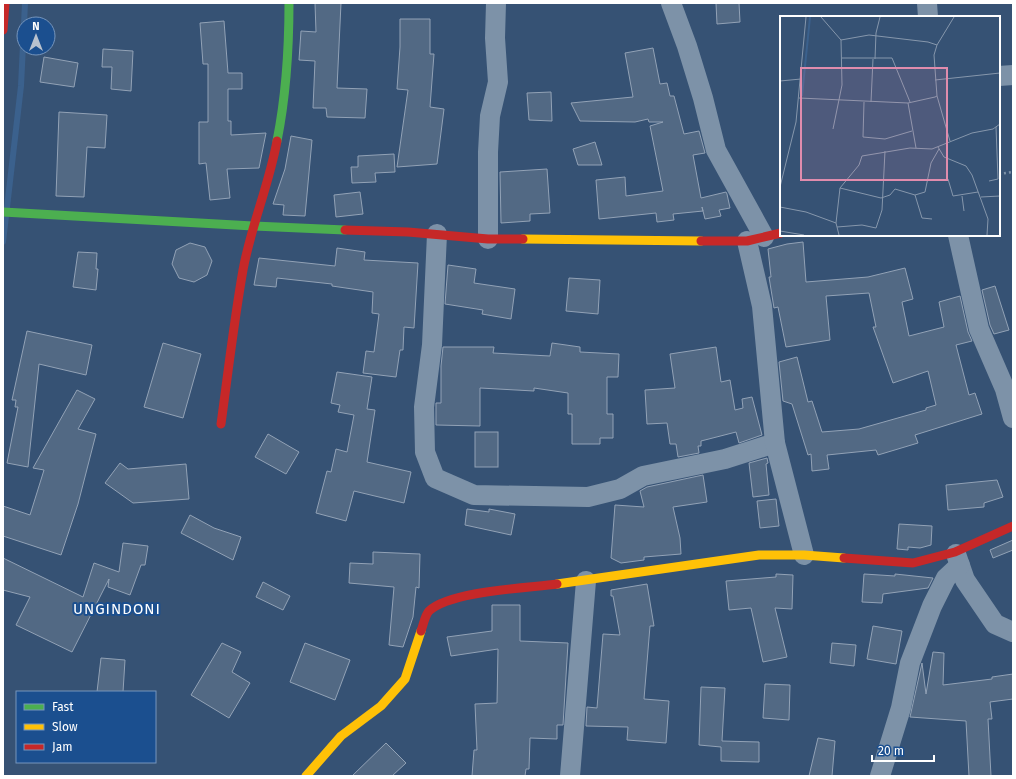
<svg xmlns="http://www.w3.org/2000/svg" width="1016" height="779" viewBox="0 0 1016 779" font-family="'Fira Sans',sans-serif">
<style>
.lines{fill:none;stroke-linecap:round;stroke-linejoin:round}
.stream{stroke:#3b618d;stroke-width:6}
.building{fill:#526984;stroke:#92a2b6}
.path{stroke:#7d92a8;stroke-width:2.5;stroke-dasharray:2 3;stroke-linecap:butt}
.street{stroke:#7d92a8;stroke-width:20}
.fast{stroke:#4caf50;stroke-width:9}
.slow{stroke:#ffc107;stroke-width:9}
.jam{stroke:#c62828;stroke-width:9}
.labels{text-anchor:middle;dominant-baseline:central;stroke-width:4;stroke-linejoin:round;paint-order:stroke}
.quarter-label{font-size:15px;letter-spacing:1px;fill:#fff;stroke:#1b4f8f}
.inset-river{fill:none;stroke:#3b618d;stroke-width:2}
.inset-road{fill:none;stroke:#8697ac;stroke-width:1}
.view{fill:#e08cad;fill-opacity:0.15;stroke:#e08cad;stroke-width:2}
.inset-edge{fill:none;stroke:#fff;stroke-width:2}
</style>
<rect width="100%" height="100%" fill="#365274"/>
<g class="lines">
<!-- stream -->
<g class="stream">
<path d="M24 24 25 3"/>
<path d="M3 242 21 86 24 24"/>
</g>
</g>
<!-- building -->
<g class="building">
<path d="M315 3H341L337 88 367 89 365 118 327 117 326 108H313L315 61 299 60 301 31 316 32Z"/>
<path d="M716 3H739L740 22 717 24Z"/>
<path d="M400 19H430V54H434L430 107 444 109 437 164 397 167 408 90 397 89 400 47Z"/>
<path d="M224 21 228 73H242V89H228V121H231V135L266 133 259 168 227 169 230 198 210 200 206 163 199 164V122H208V64H203L200 23Z"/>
<path d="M653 48 660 84 667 83 670 96H674L684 134 699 131 705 153 693 155 701 198 726 192 727 194 730 208 719 210 721 216 705 219 702 207 703 211 673 214 674 220 657 222 656 213 599 219 596 180 625 177 626 196 663 191 650 126 663 122H649L648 119 635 122 580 121 571 103 633 97 625 53Z"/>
<path d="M103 49 133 51 131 91 111 89 112 67H102Z"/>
<path d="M44 57 78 63 74 87 40 82Z"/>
<path d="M551 92 552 121 529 120 527 93Z"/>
<path d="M59 112 107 115 105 148 87 147 84 197 56 196Z"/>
<path d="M291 136 312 140 305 216 283 215 284 205 273 204 285 169Z"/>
<path d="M595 142 602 165H578L573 149Z"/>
<path d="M394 154 395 172 375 173 376 182 352 183 351 167H358V156Z"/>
<path d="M547 169 550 213 530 214V221L501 223 500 172Z"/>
<path d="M360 192 363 214 336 217 334 195Z"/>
<path d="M803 242 806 282 868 277 905 268 913 299 902 302 909 336 944 327 939 302 960 296 968 332 972 341 956 345 969 395 975 393 982 414 915 435 918 443 878 455 876 450 827 455 829 469 812 471 811 454 808 455 792 404 783 401 779 362 797 357 808 402 812 401 822 432 859 429 926 410V408L936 405 928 371 893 383 873 327H876L869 293 826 296 830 340 786 347 778 307 774 308 769 277H771L768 249 787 244Z"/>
<path d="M190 243 205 247 212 261 207 275 194 282 179 278 172 264 176 250Z"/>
<path d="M337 248 365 252 364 260 418 263 414 328 404 327 403 350H400L396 377 363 373 366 351 374 352 379 314 372 313 373 292 332 286V284L277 278 276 287 254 285 259 258 335 266Z"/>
<path d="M78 252 97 253 96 269H98L96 290 73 287Z"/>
<path d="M448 265 476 269 474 283 515 289 511 319 482 314 483 310 445 304Z"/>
<path d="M569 278 600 280 598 314 566 311Z"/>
<path d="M995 286 1009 330 994 334 990 325 982 290Z"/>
<path d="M27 331 92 345 86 375 39 364 28 467 7 463 18 407H15L16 400H12Z"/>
<path d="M163 343 201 354 183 418 144 407Z"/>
<path d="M552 343 580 347V352L619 354 618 377H607V414H613V438H600V444H572V414H568V393L534 388V391L480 388V426L436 425V403H441V366L443 347H494L493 353 550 356Z"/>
<path d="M716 347 721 382 730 380 735 410 743 408 742 399 752 397 762 435 739 443 736 432 701 441V446H698L699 453 678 457 676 444H670L667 423 647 424 645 390 675 388 670 354Z"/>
<path d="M337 372 372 377 367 409 375 410 367 462 411 472 404 503 354 491 346 521 316 513 327 471 331 472 336 449 347 452 354 415 338 412 340 405 331 403Z"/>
<path d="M77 390 95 399 78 429 96 434 78 504 61 555 3 536V506L30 515 44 470 33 468Z"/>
<rect x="475" y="432" width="23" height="35"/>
<path d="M268 434 299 452 286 474 255 457Z"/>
<path d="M767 458 768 463 766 464 769 495 753 497 749 463Z"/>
<path d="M120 463 128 469 186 464 189 499 133 503 105 483Z"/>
<path d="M703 475 707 502 673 507 680 538 681 554 644 557V560L621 563 611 558 615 505 644 507 640 491 647 487Z"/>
<path d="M997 480 1003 497 984 503V507L948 510 946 485Z"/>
<path d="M776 499 779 526 760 528 757 501Z"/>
<path d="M467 509 489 512V509L515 514 511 535 465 525Z"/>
<path d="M190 515 214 528 241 537 233 560 181 533Z"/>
<path d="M899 524 932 526 931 545 920 548 908 547V550L897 549Z"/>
<path d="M1013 540V550L993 558 990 550Z"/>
<path d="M123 543 148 546 145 565H141L130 595 108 587 109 579 72 652 16 625 30 597 3 590V558L83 597 94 563 119 572Z"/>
<path d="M373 552 420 554 419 588 416 587 413 617 403 647 389 645 394 587 349 583 350 563 373 564Z"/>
<path d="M776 574 793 575 792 609 775 608 787 657 763 662 751 608 729 610 726 581 776 577Z"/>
<path d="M864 574 895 576V574L933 578 928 588 883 594 882 603 862 602Z"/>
<path d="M263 582 290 596 283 610 256 597Z"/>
<path d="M647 584 654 626H650L644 699 669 701 666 743 627 740 628 727 586 726 587 707 597 708 603 634 620 635 613 596H611V590Z"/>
<path d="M492 605H520V641L568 643 563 725H557V739L530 738 529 769H526L525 776H472L474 750H477L475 704 497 703 498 649 451 656 447 637 492 631Z"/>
<path d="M873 626 902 631 896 664 867 659Z"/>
<path d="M222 643 241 652 232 672 250 683 229 718 191 695Z"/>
<path d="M305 643 350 660 335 700 290 682Z"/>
<path d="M832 643 856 645 854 666 830 663Z"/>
<path d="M933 652 944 653 943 685 992 679V677L1013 674V699L990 702 992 719H988L991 776H969L966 721 910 717 922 663 926 694Z"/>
<path d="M101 658 125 660 123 692H97Z"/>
<path d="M765 684 790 685 789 720 763 718Z"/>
<path d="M701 687 725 688 722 741 759 742V762L721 761V747L699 745Z"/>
<path d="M818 738 835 741 832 776H809Z"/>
<path d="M386 743 406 763 392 776H352Z"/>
</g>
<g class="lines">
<!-- path -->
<path class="path" d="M999 174 1013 172"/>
<!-- street -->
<g class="street">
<path d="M671 3 687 46 703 98 716 150 764 237"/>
<path d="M927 3 928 17"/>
<path d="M999 76 1013 75"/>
<path d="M437 234 432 345 424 407 425 452 435 478 474 495 588 497 620 489 643 476 725 459 775 443"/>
<path d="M958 235 979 329 1005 389 1013 418"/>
<path d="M488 239V152L490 116 498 82 495 38 496 3"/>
<path d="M747 241 762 306 775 443 804 555"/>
<path d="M956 554 965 580 995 624 1013 632"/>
<path d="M570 776 586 581"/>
<path d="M880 776 901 708 910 663 932 606 946 578 960 565"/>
</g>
<!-- fast -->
<g class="fast">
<path d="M277 141C286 96 289 49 289 3"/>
<path d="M3 212 253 226 345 230"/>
</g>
<!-- slow -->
<g class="slow">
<path d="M523 239 701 241"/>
<path d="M557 584 759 555H804L844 558"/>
<path d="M306 776 341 736 381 706 405 679 421 631"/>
</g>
<!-- jam -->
<g class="jam">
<path d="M3 30 5 3"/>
<path d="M345 230 408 232 488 239H523"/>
<path d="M701 241H747L781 233"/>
<path d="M221 424C228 373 234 321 243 270 251 226 269 185 277 141"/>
<path d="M844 558 913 563 955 552 1013 526"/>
<path d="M421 631C423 626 425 615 429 611 450 591 527 588 557 584"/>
</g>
</g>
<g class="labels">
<!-- quarter labels -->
<g class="quarter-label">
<text x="117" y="609">UNGINDONI</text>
</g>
</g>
<!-- overview -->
<g transform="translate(780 16)">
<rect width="220" height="220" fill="#365274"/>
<path class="inset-river" d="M22 80 30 1"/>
<path class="inset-road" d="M41 1 61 24 62 69 53 113M61 24 89 19 148 26 157 29M62 42H112L130 86M95 43 96 17 100 1M155 64 220 57M0 65 21 63M157 80 170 125M19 82 128 87 155 81 157 80 154 39 157 29 174 1M84 86 83 121 105 123 132 115M91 86 93 43M128 87 136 132M158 131 164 141 186 150 192 159 208 203 207 219M168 163 173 180 198 176M209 165 218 163 216 111M0 171 16 106 26 1M60 172 101 182 110 179 115 173 135 179 145 176 151 147 159 133M135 179 142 202 152 203M182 180 184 195M201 181 220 180M0 191 26 196 56 207M57 211 82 209 96 212 102 194 105 135M0 215 24 219M59 219 56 207 60 172 79 149 82 140 130 132 152 133 192 117 213 113 220 108"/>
<path class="view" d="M21 52H167V164H21Z"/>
<rect width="220" height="220" class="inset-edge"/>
</g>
<!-- border -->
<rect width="1016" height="779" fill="none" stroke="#ffffff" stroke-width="8"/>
<!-- legend -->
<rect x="16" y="691" width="140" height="72" fill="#1b4f8f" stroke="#7695bc"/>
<rect x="24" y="704" width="20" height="6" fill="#4caf50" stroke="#7695bc"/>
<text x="52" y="711" font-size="12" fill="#ffffff">Fast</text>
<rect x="24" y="724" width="20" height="6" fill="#ffc107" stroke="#7695bc"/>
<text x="52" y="731" font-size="12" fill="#ffffff">Slow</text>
<rect x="24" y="744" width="20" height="6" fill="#c62828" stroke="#7695bc"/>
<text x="52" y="751" font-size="12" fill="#ffffff">Jam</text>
<!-- north arrow -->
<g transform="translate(36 36)"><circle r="19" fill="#1b4f8f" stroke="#7695bc"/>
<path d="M0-3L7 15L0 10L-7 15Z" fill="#b9c2ce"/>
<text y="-6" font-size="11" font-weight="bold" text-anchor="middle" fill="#ffffff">N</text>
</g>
<!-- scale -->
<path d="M872 755v6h62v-6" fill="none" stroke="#ffffff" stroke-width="2"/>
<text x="878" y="755" font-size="12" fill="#ffffff" stroke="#1b4f8f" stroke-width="3" paint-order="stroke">20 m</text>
</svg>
